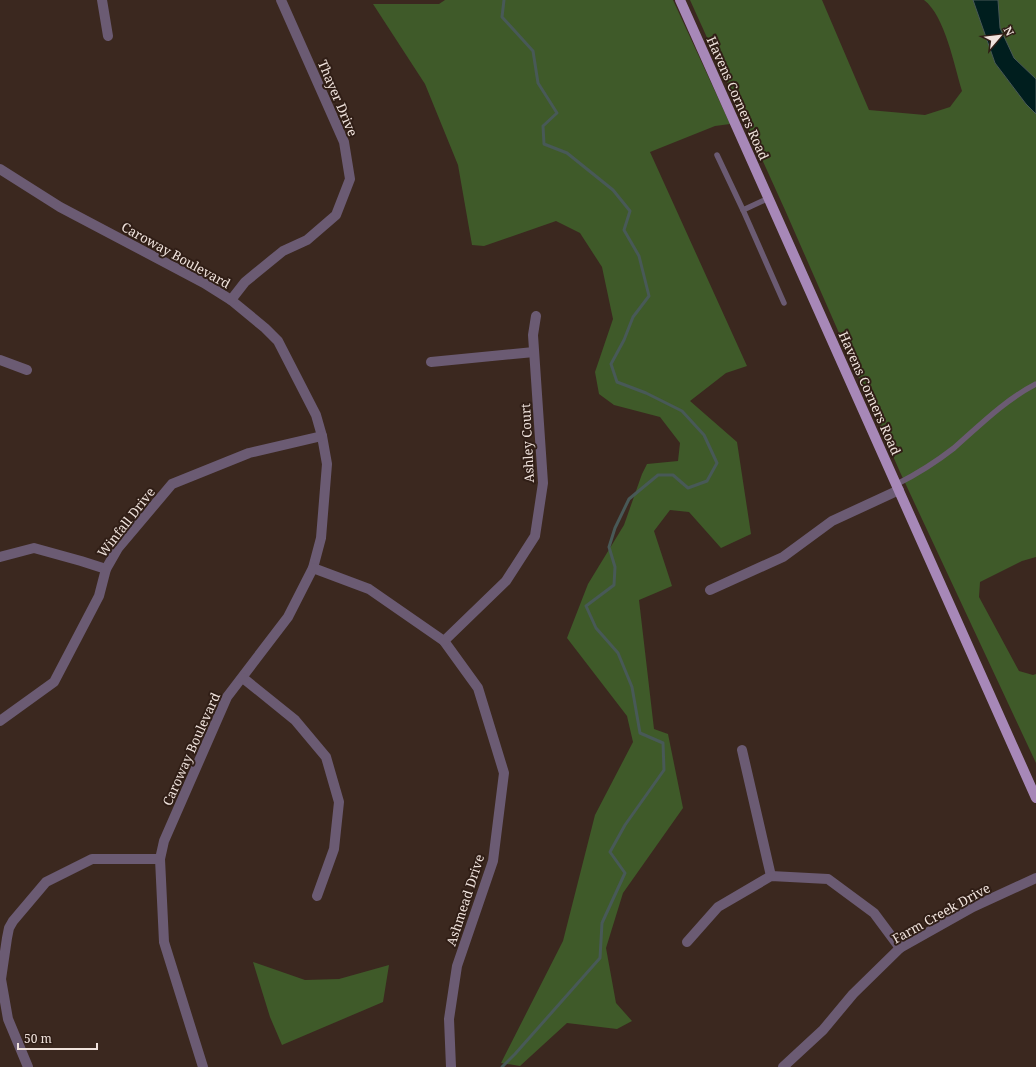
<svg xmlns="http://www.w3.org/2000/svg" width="1036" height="1067" viewBox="0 0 1036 1067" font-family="'Noto Serif',serif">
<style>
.green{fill:#3f5a29}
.water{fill:#001e1e;stroke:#485957}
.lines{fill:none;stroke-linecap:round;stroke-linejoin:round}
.stream{stroke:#485957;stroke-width:3}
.service{stroke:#6b5b73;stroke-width:5.5}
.minor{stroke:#6b5b73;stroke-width:10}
.primary{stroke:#a788b8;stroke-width:10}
.labels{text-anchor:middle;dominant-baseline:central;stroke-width:4;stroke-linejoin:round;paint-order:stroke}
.street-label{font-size:13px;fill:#f0e3dd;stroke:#301e16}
</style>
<rect width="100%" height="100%" fill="#3b281f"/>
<!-- green -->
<g class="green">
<path d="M445 0H673L730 124 715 126 650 152 747 366 726 373 690 401 737 442 751 534 721 548 689 512 670 510 654 531 672 586 639 600 654 729 668 734 683 808 623 893 606 948 616 1003 632 1021 617 1029 567 1023 520 1066 501 1063 563 941 595 815 633 742 627 716 567 638 588 584 624 525 642 474 647 464 678 461 680 443 660 417 614 405 599 394 595 372 613 319 602 267 580 233 556 221 484 246 472 245 458 165 425 84 373 4H439Z"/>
<path d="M690 0H822L869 110 925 115 950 107 962 91C954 65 945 16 924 0H973L995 63 1026 104 1036 114V557L1022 561 980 582 979 597 1019 671 1033 675 1036 674V763L900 472 785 210Z"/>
<path d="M998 0H1036V79L1014 58 1000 28Z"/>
<path d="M253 962 305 980 339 979 389 965 383 1002 282 1045 270 1017Z"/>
</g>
<!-- water -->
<path class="water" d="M973 0H998L1000 28 1014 58 1036 79V114L1026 104 995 63Z"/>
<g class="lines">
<!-- stream -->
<path class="stream" d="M502 1067 515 1054 600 958 602 923 625 873 610 852 625 825 664 770 663 743 640 733 632 687 618 653 596 628 586 606 614 585 615 567 609 547 615 528 629 499 658 475H673L688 488 707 481 717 463 704 435 682 411 646 393 617 382 611 364 624 340 633 317 649 296 639 256 624 230 630 211 613 190 567 153 544 144 543 126 557 113 538 83 533 51 502 17 504 0"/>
<!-- service -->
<g class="service">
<path d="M717 155 743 210"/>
<path d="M769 198 743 210 784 303"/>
<path d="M897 484C917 474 936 462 954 448 980 425 1005 400 1036 384"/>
</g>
<!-- minor -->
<g class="minor">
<path d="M102 0 108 36"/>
<path d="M0 169 60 207 204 283 231 300 265 328 278 341 316 415 322 436 327 464 321 538 313 568 288 617 227 697 164 841 160 859 164 942 203 1067"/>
<path d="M231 300 245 282 283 251 307 240 336 215 350 179 344 142 281 0"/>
<path d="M0 360 27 370"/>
<path d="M431 362 534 352"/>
<path d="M0 557 34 548 81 561 106 569"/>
<path d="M313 568 369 589 444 641 478 688 504 773 493 861 457 966 449 1019 451 1067"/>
<path d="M710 590 783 557 832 521 899 490"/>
<path d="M444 641 506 581 535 536 543 483 533 335 536 316"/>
<path d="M243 678 295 720 326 757 339 802 334 849 317 896"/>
<path d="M0 721 54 682 99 596 106 569 118 548 172 484 249 453 322 436"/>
<path d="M742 750 771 876"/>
<path d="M687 942 718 907 771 876 828 879 874 913 900 948"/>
<path d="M28 1067 8 1019 1 979 7 938 9 928 13 921 46 882 92 859H160"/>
<path d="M783 1067 823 1030 853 994 900 948 973 907 1036 878"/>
</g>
<!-- primary -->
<path class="primary" d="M680 0 1036 798"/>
</g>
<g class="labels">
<!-- street labels -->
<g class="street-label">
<text transform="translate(338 98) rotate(67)">Thayer Drive</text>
<text transform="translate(738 98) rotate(66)">Havens Corners Road</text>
<text transform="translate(176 255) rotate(29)">Caroway Boulevard</text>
<text transform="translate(870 393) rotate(66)">Havens Corners Road</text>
<text transform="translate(527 443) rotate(-93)">Ashley Court</text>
<text transform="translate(126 522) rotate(-52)">Winfall Drive</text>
<text transform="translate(191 749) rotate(-66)">Caroway Boulevard</text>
<text transform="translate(465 900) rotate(-72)">Ashmead Drive</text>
<text transform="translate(941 913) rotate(-29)">Farm Creek Drive</text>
</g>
</g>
<!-- north arrow -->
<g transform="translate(1000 36) rotate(62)" stroke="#301e16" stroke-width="3" paint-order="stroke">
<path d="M0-3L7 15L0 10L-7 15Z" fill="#f0e3dd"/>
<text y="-6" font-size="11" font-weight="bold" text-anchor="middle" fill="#f0e3dd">N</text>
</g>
<!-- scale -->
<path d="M18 1043v6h79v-6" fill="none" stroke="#f0e3dd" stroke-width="2"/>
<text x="24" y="1043" font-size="12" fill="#f0e3dd" stroke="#301e16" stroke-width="3" paint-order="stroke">50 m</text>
</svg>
